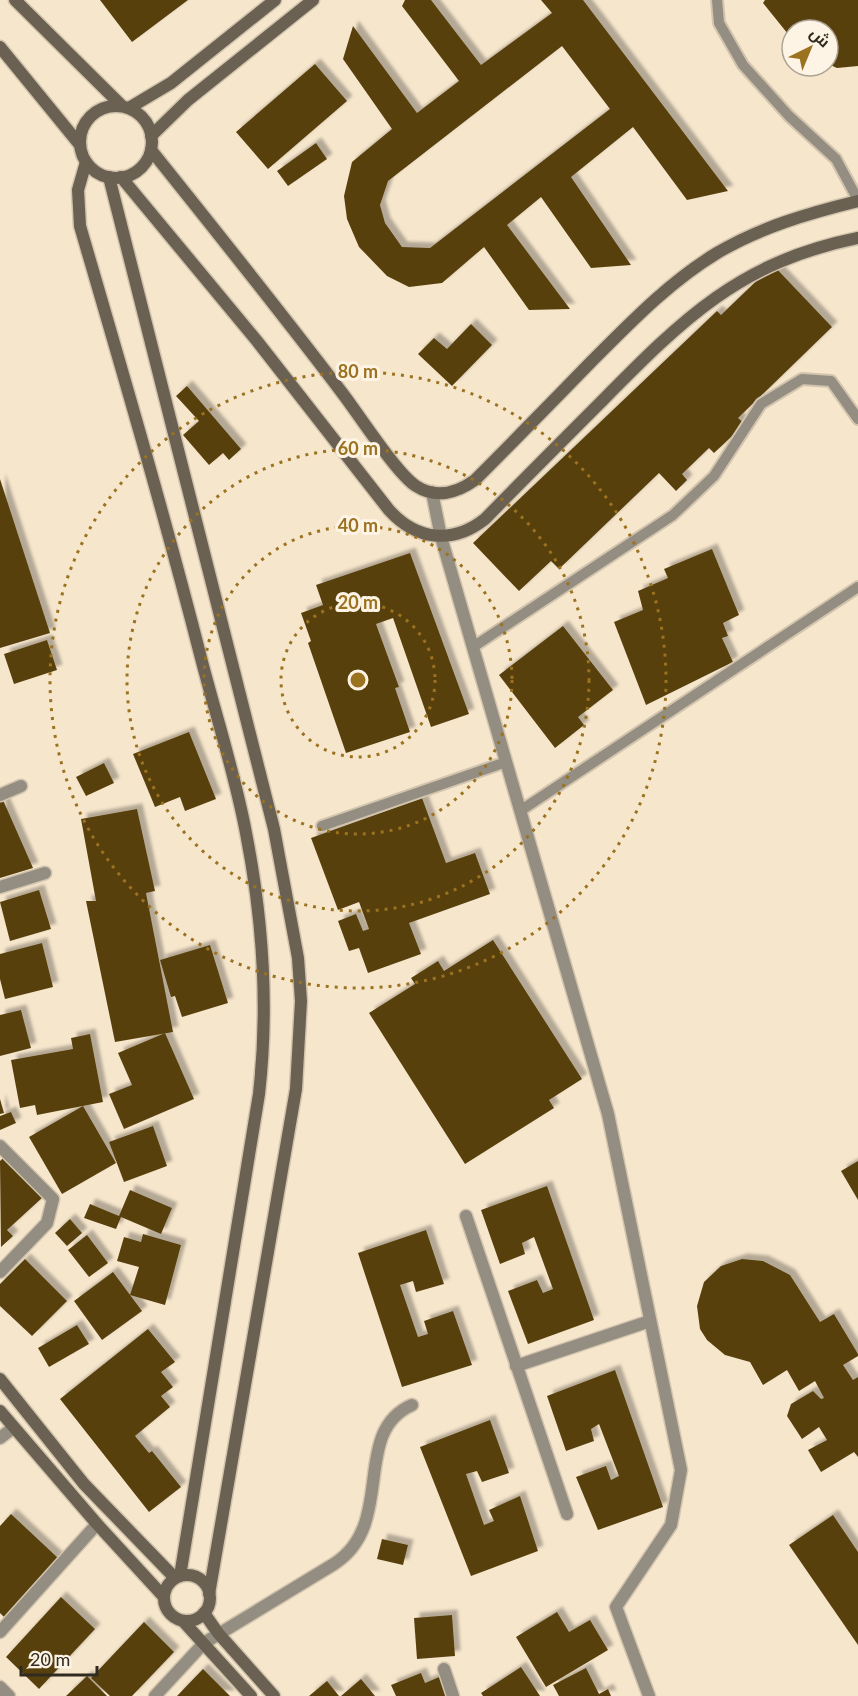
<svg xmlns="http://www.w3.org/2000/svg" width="858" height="1696" viewBox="0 0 858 1696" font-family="Lato,Cairo,sans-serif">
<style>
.building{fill:#584011;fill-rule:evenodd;filter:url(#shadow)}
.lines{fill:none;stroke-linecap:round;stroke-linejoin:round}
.lane-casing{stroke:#d2c4ad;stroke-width:14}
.street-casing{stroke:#d2c4ad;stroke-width:15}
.secondary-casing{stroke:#d2c4ad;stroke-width:15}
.lane{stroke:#938d82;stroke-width:10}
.street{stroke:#938d82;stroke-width:12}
.secondary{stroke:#6b6152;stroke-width:12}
.ring{fill:none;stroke:#9b721f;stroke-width:3;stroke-dasharray:3 6}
.centre{fill:#9b721f;stroke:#fef4e5;stroke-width:3}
.ring-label{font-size:18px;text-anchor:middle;font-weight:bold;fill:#9b721f;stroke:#fef4e5;stroke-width:6;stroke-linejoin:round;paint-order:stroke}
</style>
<defs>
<filter id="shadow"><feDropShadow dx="5.5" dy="-5.5" stdDeviation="1.5" flood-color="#0004"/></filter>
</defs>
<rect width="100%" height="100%" fill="#f6e6cc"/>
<!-- building -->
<g class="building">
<path d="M100 0H188L132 42Z"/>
<path d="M405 0H431L481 65 552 13 541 0H583L728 191 687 200 633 127 571 177 631 265 591 268 541 197 507 225 570 309 529 310 484 247 442 283 409 287 387 276 359 247 347 219 344 196 352 162 392 129 343 59 353 26 417 113 459 81 402 6ZM562 46 610 109 430 248 402 247 385 223 380 205 388 181Z"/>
<path d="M765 0H858V66L837 68 828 64V30H792V39L763 3Z"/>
<path d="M315 64 347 101 268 169 236 132Z"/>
<path d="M316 143 327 159 288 186 277 171Z"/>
<path d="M773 265 832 327 738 418 745 424 714 453 709 448 682 474 687 480 676 491 659 473 559 569 551 561 519 591 473 543 717 311 721 315Z"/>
<path d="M471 324 492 345 452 386 418 354 434 338 447 349Z"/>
<path d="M187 386 241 449 229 460 223 453 209 465 183 435 199 421 176 396Z"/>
<path d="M0 479 50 633 0 648Z"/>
<path d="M712 549 739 615 723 623 728 636 722 638 733 662 646 705 614 622 643 610 638 591 668 578 664 569Z"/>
<path d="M410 553 469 714 431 727 393 618 376 624 399 687 395 688 410 732 346 753 308 643 311 641 301 613 323 605 316 585Z"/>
<path d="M563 626 613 690 578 717 584 725 555 748 499 675Z"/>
<path d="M47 640 57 670 14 684 4 654Z"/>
<path d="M189 732 216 799 185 811 180 797 155 807 133 754Z"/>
<path d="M104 763 114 783 86 796 76 777Z"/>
<path d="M422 798 446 863 475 853 490 894 409 923 421 954 368 973 359 948 349 951 338 921 356 914 363 931 369 929 359 902 338 910 311 838Z"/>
<path d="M3 800 33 868 0 878V801Z"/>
<path d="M137 809 155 891 146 893 173 1032 115 1042 86 901H96L81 819Z"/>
<path d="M39 890 51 929 10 941 0 902Z"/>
<path d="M493 940 582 1079 549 1100 554 1108 465 1164 369 1013 415 984 411 978 438 961 444 971Z"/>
<path d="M42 943 53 987 5 999 0 979V954Z"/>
<path d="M210 945 228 1003 182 1017 175 996 171 997 160 960Z"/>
<path d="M21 1010 31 1048 0 1056V1015Z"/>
<path d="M165 1033 194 1099 124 1129 109 1094 132 1085 118 1053Z"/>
<path d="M90 1034 103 1102 37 1115 35 1105 20 1108 11 1060 73 1049 71 1038Z"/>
<path d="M0 1099 4 1113 0 1114Z"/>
<path d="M83 1106 116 1163 62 1194 29 1137Z"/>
<path d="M11 1112 16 1123 0 1130V1116Z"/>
<path d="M153 1126 167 1166 124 1182 109 1142Z"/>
<path d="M5 1156 43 1197 7 1230 13 1236 1 1247 0 1161Z"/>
<path d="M858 1161V1200L841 1171Z"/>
<path d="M547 1186 594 1320 528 1344 508 1291 537 1280 543 1293 553 1289 534 1237 522 1243 525 1254 500 1264 481 1210Z"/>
<path d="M130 1190 172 1208 161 1234 121 1217 116 1229 84 1218 90 1204 119 1216Z"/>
<path d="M70 1219 82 1233 67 1246 55 1233Z"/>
<path d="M426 1230 444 1284 416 1292 413 1281 400 1285 418 1337 428 1334 424 1321 453 1311 472 1365 402 1387 358 1253Z"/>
<path d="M143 1234 181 1245 165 1305 130 1295 139 1267 117 1261 124 1237 141 1242Z"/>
<path d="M87 1235 108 1263 89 1277 68 1250Z"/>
<path d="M25 1259 67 1301 32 1336 0 1306V1284Z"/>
<path d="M742 1259 763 1261 790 1275 820 1322 834 1314 858 1354V1356L843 1365 853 1380 858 1377V1457L854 1452 821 1472 808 1450 827 1440 819 1427 802 1439 787 1416 791 1404 813 1391 821 1399 824 1398 815 1381 799 1391 787 1370 763 1385 750 1362 725 1355 707 1340 700 1329 697 1306 704 1282 721 1266Z"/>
<path d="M113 1272 142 1311 102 1340 74 1301Z"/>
<path d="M77 1325 89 1344 49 1367 38 1348Z"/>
<path d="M148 1329 175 1362 161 1372 173 1387 161 1396 170 1407 135 1436 149 1453 152 1451 181 1487 149 1512 60 1399Z"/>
<path d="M615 1370 663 1507 598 1530 576 1477 606 1466 611 1480 619 1476 599 1424 591 1429 594 1441 566 1451 547 1396Z"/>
<path d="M490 1420 509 1473 482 1482 477 1471 466 1474 484 1525 494 1521 489 1510 520 1496 538 1551 471 1576 420 1447Z"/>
<path d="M11 1514 58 1558 4 1617 0 1613V1526Z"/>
<path d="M833 1515 858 1552V1645L789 1545Z"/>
<path d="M382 1539 408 1545 403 1565 377 1559Z"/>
<path d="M61 1597 95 1629 39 1689 6 1657Z"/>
<path d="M557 1612 569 1632 590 1620 608 1650 546 1687 516 1637Z"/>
<path d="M452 1615 455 1656 417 1659 414 1618Z"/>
<path d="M144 1622 174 1652 132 1696H110L91 1678Z"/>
<path d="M521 1667 540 1696H483L481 1693Z"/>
<path d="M586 1668 599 1694 608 1689 611 1696H559L553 1685Z"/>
<path d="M203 1669 230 1696H177Z"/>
<path d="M421 1673 425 1683 444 1675 451 1696H396L391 1685Z"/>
<path d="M87 1676 107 1696H66Z"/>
<path d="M361 1679 375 1696H341Z"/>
<path d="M327 1681 339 1696H309Z"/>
</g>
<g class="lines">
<!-- lane casing -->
<g class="lane-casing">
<g id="lane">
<path d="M717 0 719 23 743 65 789 116 836 159 858 200"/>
<path d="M473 647 673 515 714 476 761 404 802 379 831 381 858 419"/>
<path d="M520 811 858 587"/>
<path d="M322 826 506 762"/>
</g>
</g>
<!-- street casing -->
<g class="street-casing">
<g id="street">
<path d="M432 492 441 537 608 1114 681 1470 671 1525 616 1607 649 1696"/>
<path d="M0 795 21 786"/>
<path d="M0 887 45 873"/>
<path d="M0 1146 53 1199 47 1223 0 1272"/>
<path d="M466 1216 567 1514"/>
<path d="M516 1366 650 1321"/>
<path d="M0 1438 13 1428"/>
<path d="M0 1632 97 1524"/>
<path d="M444 1669 453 1696"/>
<path d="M0 1687 9 1696"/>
<path d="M155 1696 204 1643 334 1564C397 1524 350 1432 412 1405"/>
</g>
</g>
<!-- secondary casing -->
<g class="secondary-casing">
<g id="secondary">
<path d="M15 0 122 106"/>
<path d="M0 47 80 145"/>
<circle cx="116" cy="142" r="36"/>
<path d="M129 108 171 83 275 0"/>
<path d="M151 136 188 100 313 0"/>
<path d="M151 150C216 231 280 311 343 394 359 415 397 474 416 486 436 499 457 493 475 480 514 441 552 402 590 363 630 323 669 282 717 253 761 227 809 213 858 201"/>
<path d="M86 162 78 190 80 226C122 370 164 513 201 658 216 716 235 774 246 833 263 920 269 1006 259 1094L180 1576"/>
<path d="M109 177 274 829 298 958 301 1001 296 1089 209 1594"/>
<path d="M121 177 257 341 389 510C416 540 452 545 485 519 523 480 562 441 601 402 683 319 739 262 858 238"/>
<path d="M0 1379 84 1484 175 1578"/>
<path d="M0 1411 97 1524 164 1597"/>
<circle cx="187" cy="1598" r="23"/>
<path d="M204 1613 218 1633 274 1696"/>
<path d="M183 1621 251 1696"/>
</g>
</g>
<!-- lane -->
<use href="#lane" class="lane"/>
<!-- street -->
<use href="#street" class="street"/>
<!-- secondary -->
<use href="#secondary" class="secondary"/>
</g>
<!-- distance rings -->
<g class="ring">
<circle cx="358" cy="680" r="77"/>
<circle cx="358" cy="680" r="154"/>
<circle cx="358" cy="680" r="231"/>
<circle cx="358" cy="680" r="308"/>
</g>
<circle cx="358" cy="680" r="9" class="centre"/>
<g class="ring-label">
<text x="358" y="378">80 m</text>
<text x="358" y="455">60 m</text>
<text x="358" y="532">40 m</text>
<text x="358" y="609">20 m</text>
</g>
<!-- north arrow -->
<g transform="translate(810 48) rotate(43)"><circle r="28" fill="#fef4e5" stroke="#aca396" stroke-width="1.5"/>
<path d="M0-4.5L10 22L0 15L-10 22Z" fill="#9b721f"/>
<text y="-9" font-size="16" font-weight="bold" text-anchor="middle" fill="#302a20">ش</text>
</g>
<!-- scale -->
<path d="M21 1666v9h76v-9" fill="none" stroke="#302a20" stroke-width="3"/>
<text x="30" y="1666" font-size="18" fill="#302a20" stroke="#fef4e5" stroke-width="4.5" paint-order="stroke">20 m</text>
</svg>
